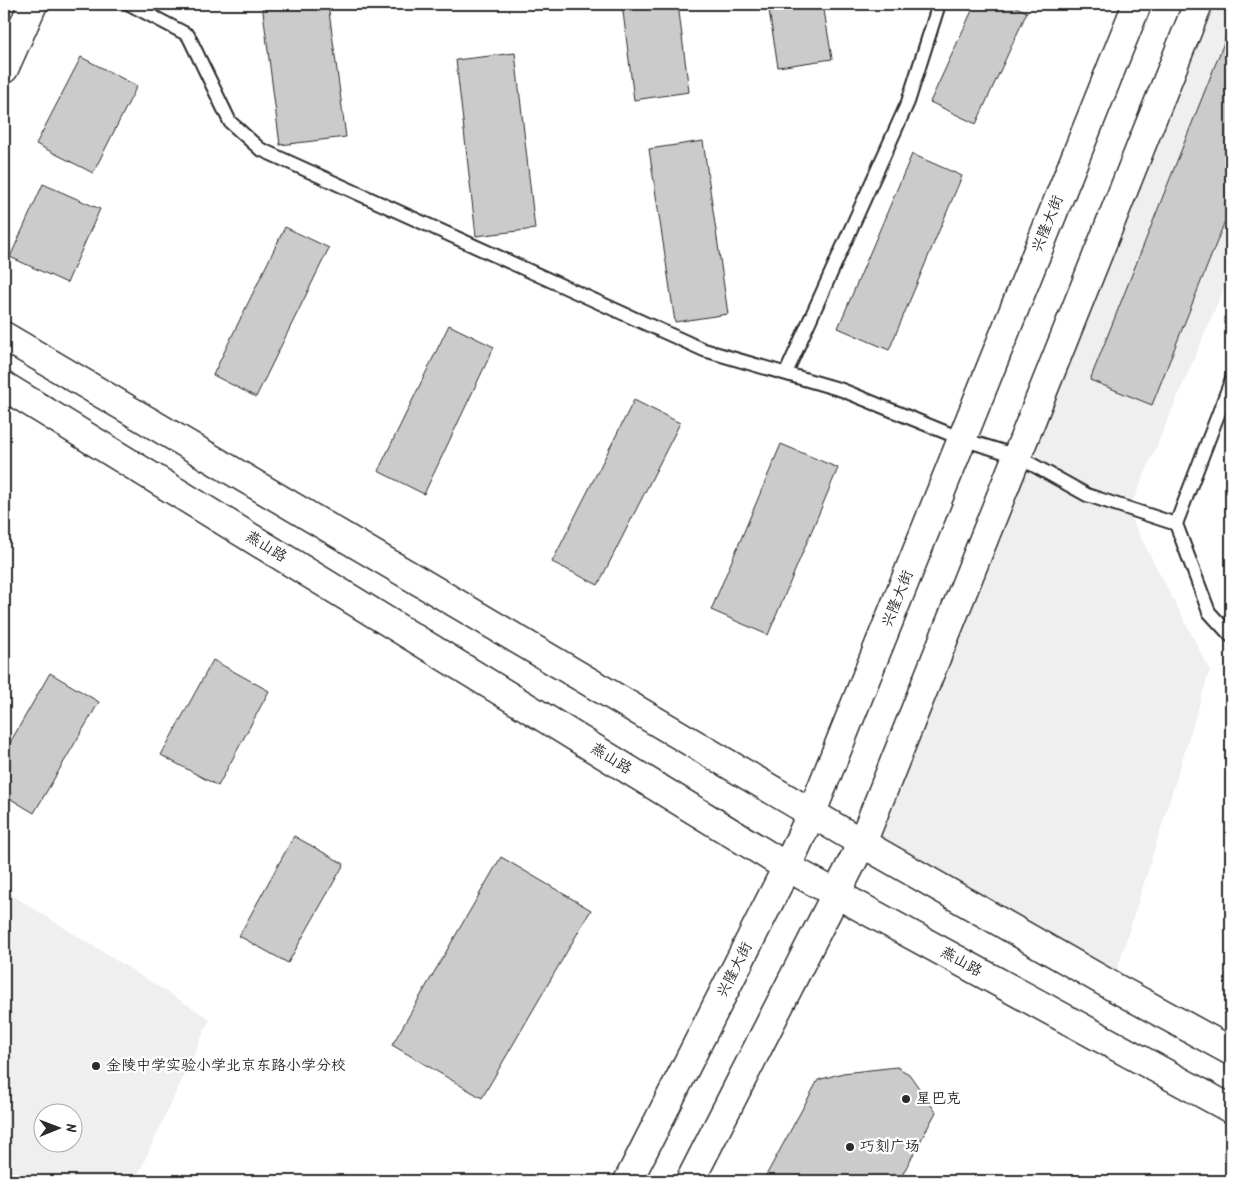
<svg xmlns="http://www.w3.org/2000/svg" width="1235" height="1185" viewBox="0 0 1235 1185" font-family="Kalam,'LXGW WenKai TC',sans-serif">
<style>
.built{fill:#efefef;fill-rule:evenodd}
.building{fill:#cbcbcb;stroke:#2b2b2b}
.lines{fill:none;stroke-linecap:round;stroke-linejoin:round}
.service-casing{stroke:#2b2b2b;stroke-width:16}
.tertiary-casing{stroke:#2b2b2b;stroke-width:31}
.secondary-casing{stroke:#2b2b2b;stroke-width:31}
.service{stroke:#fff;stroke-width:12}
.tertiary{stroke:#fff;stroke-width:28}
.secondary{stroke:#fff;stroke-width:28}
.poi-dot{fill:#2b2b2b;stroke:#fff;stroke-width:2}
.labels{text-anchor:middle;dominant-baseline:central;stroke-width:4.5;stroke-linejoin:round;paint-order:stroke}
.street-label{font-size:15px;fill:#2b2b2b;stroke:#fff}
.poi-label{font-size:15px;fill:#2b2b2b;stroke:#fff;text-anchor:start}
</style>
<rect width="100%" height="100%" fill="#fff"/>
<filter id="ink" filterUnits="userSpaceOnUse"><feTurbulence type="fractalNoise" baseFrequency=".02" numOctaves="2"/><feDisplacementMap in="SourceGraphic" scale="10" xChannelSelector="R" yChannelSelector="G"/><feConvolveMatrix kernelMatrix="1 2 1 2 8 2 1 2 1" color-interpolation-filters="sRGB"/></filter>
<g filter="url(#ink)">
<!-- built -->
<g class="built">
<path d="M1199 4H1231V272L1128 513 1210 670 1112 986 862 843Z"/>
<path d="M4 890 210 1019 135 1181H4ZM42 1112H72V1142H42Z"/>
</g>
<!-- building -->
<g class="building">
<path d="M262 4H328L346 137 280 145Z"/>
<path d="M622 4H678L689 92 634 100Z"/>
<path d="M768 4H823L832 59 778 67Z"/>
<path d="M975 4H1009L1027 12 976 124 930 102Z"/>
<path d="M1231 25V206L1152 405 1090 380Z"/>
<path d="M515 53 535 229 476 236 456 60Z"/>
<path d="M81 57 137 86 93 173 36 144Z"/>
<path d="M703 141 728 314 675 322 649 149Z"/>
<path d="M912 154 962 176 889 350 838 328Z"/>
<path d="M43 184 100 209 67 283 10 257Z"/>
<path d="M285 227 329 248 256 397 213 375Z"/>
<path d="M449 325 494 347 424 494 378 471Z"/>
<path d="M634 400 680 423 598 585 552 562Z"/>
<path d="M781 444 838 468 768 635 711 610Z"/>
<path d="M213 660 269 691 218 786 161 755Z"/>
<path d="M50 673 99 702 34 813 4 795V753Z"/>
<path d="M294 836 344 864 288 963 239 936Z"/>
<path d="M501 857 591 910 482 1098 392 1045Z"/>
<path d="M897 1067 909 1074 936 1112 899 1181H763L818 1080 843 1073Z"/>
</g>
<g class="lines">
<!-- service casing -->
<g class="service-casing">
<g id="service">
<path d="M129 4 188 35 230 122 260 149 704 350 842 390 962 439 1017 456 1087 495 1176 524"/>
<path d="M786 373 908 102 939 4"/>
<path d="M1231 381 1176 524 1209 612 1231 636"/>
</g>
</g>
<!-- tertiary casing -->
<g class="tertiary-casing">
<g id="tertiary">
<path d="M4 69 33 4"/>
<path d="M4 336 862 843 1112 986 1231 1051"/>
<path d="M4 386 787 867 1231 1109"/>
</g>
</g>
<!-- secondary casing -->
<g class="secondary-casing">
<g id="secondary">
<path d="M628 1181 787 867 812 812 1137 4"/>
<path d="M690 1181 862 843 1198 4"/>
</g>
</g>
<!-- service -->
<use href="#service" class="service"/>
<!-- tertiary -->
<use href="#tertiary" class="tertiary"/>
<!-- secondary -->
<use href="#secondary" class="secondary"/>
</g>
</g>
<!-- markers -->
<g class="poi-dot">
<circle cx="96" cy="1066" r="5"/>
<circle cx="906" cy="1099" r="5"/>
<circle cx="850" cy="1147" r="5"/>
</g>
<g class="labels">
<!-- street labels -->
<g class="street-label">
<text transform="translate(1048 224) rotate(-68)">兴隆大街</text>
<text transform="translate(266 547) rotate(32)">燕山路</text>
<text transform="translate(898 599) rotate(-68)">兴隆大街</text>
<text transform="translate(611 759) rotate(32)">燕山路</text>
<text transform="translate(961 962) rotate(29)">燕山路</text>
<text transform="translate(735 970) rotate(-63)">兴隆大街</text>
</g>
<!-- poi labels -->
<g class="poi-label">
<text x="106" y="1066">金陵中学实验小学北京东路小学分校</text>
<text x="916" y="1099">星巴克</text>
<text x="860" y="1147">巧刻广场</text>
</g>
</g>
<!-- margin -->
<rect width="1235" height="1185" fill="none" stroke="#fff" stroke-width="20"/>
<rect x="10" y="10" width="1215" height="1165" fill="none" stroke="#2b2b2b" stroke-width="2" filter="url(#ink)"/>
<!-- north arrow -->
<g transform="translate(58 1128) rotate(89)"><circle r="24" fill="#ffffff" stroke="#aaaaaa"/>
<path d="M0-4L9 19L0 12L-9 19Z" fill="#2b2b2b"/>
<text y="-8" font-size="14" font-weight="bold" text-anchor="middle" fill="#2b2b2b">N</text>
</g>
</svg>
